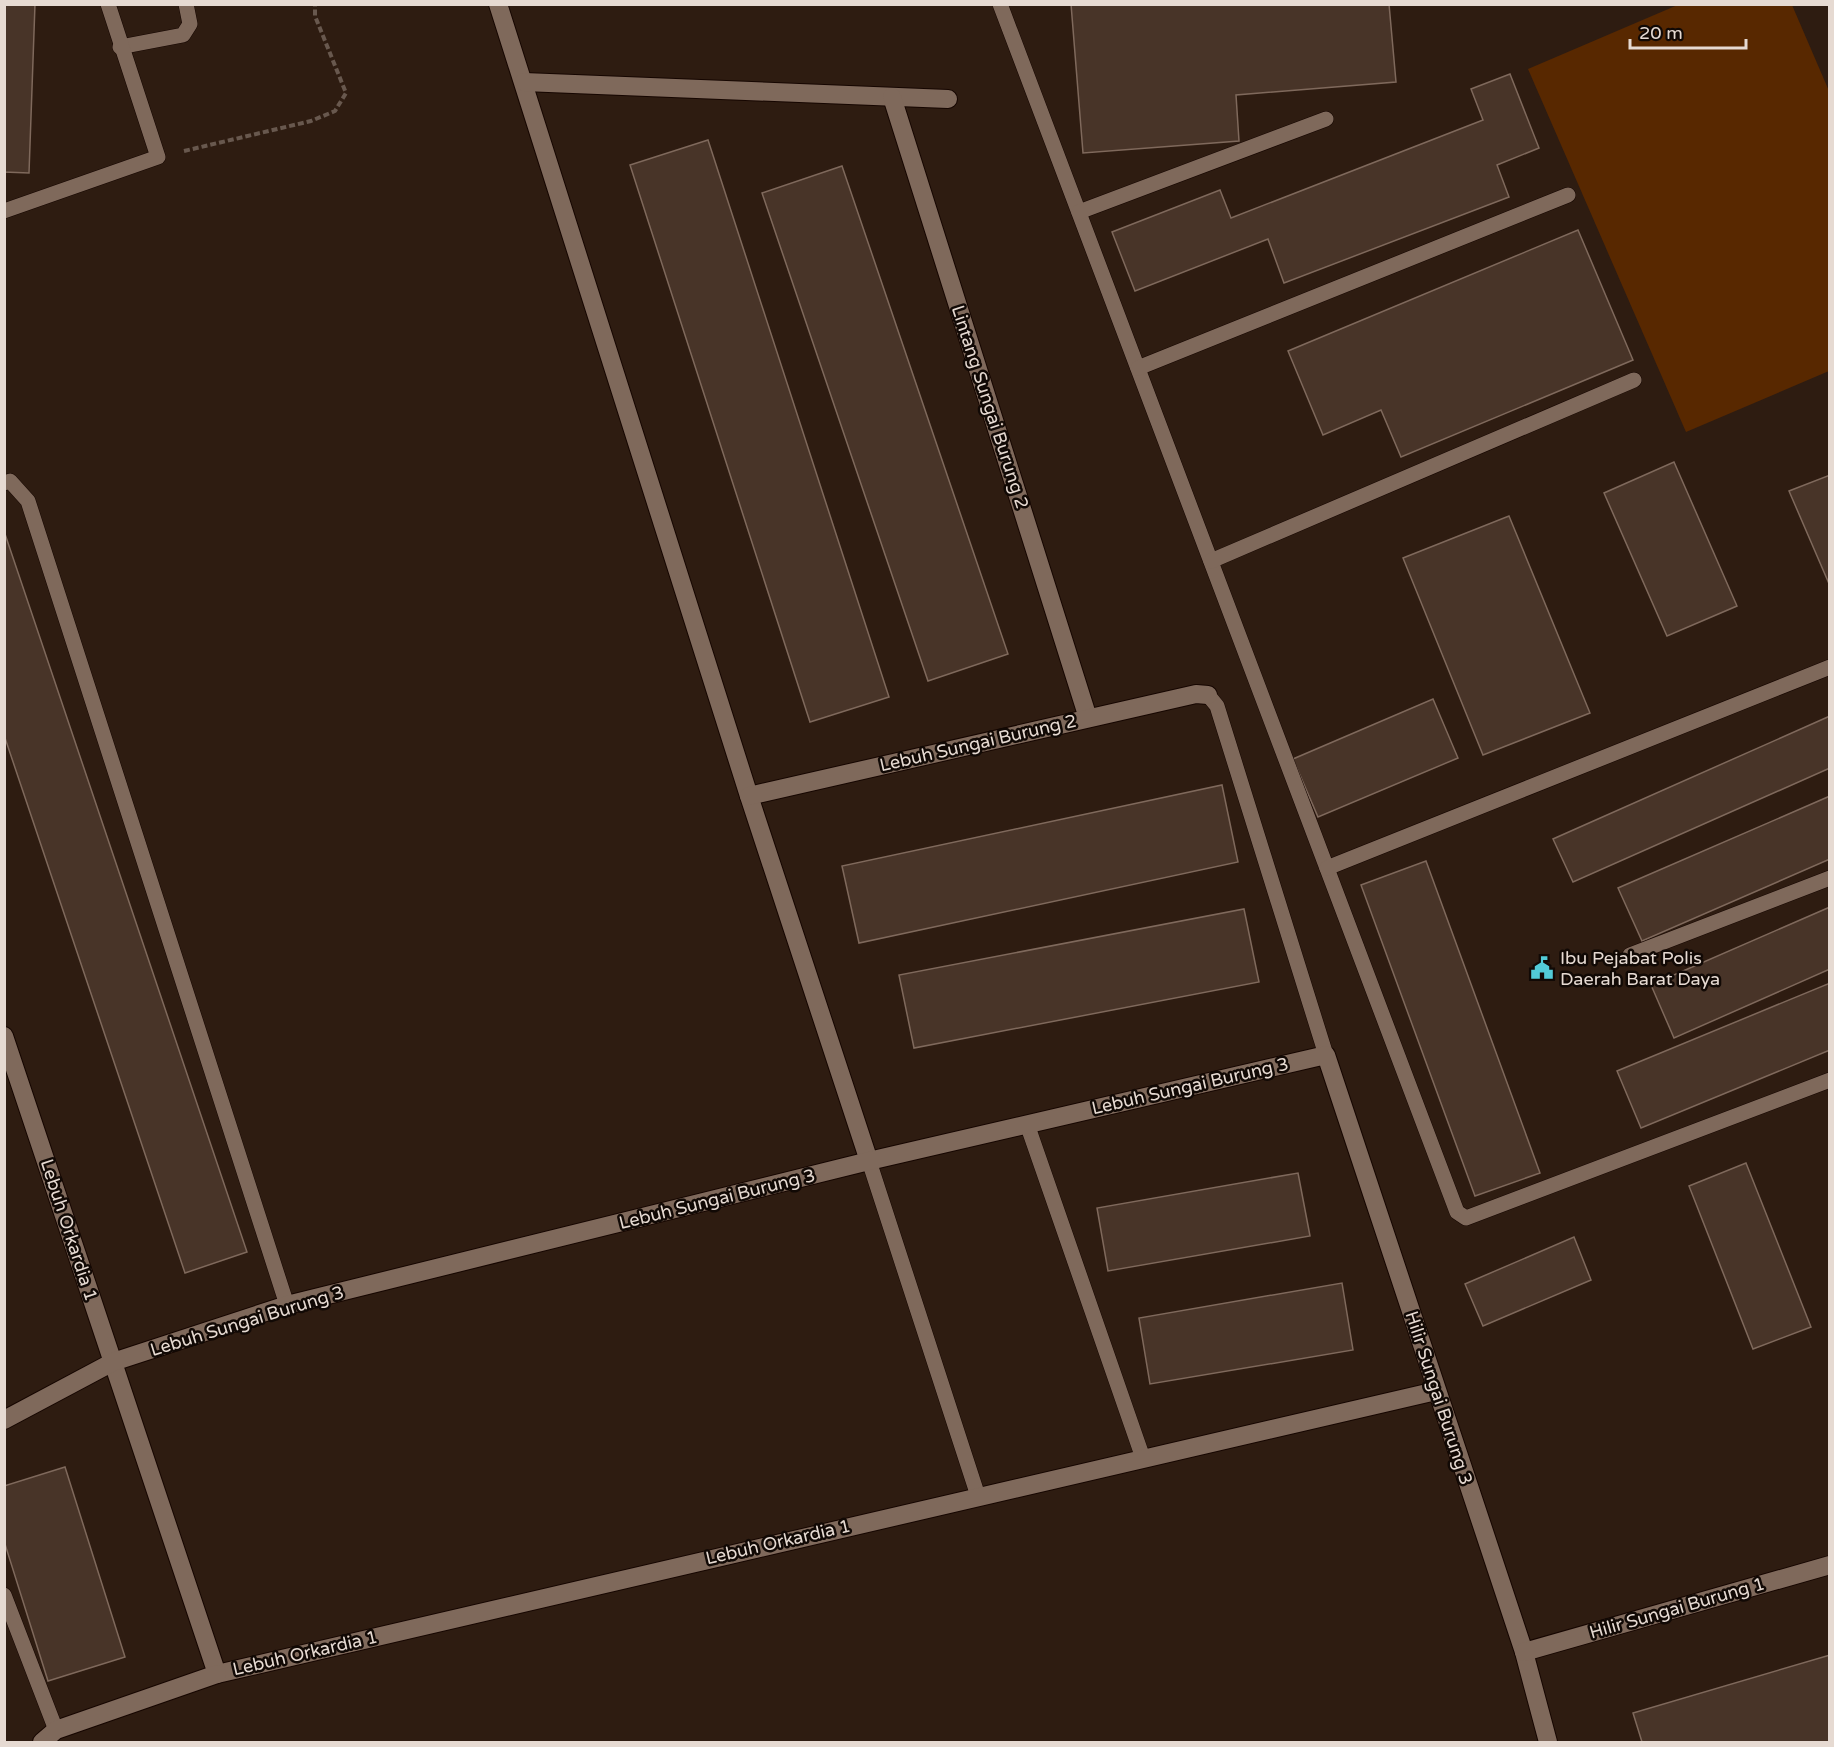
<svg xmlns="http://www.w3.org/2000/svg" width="1834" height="1747" viewBox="0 0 1834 1747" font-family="'Varela Round',sans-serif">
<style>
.green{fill:#582800}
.building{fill:#483428;stroke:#7f695c;stroke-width:1.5}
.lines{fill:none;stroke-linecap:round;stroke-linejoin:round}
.lane-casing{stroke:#160600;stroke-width:16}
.street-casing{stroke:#160600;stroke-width:20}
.path{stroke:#68584e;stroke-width:4;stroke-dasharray:6 3;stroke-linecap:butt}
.lane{stroke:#7f695b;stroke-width:15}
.street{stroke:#7f695b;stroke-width:18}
.labels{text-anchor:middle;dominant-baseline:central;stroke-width:5;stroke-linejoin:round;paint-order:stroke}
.street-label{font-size:18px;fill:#e6dad2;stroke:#110905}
.poi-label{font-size:18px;fill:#e6dad2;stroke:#110905;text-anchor:start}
</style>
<rect width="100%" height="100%" fill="#2e1c11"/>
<!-- green -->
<path class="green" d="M1680 4 1792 5 1829 91V371L1686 432 1528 69Z"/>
<!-- building -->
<g class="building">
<path d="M4 4H35L29 173 4 172Z"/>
<path d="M1071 4H1389L1396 82 1236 95 1239 141 1083 153Z"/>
<path d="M1510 74 1539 148 1497 165 1509 197 1284 283 1268 239 1135 291 1112 232 1220 190 1231 218 1483 120 1471 89Z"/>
<path d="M708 140 889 697 810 722 630 165Z"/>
<path d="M842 166 1008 654 928 681 762 193Z"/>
<path d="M1578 230 1633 360 1401 457 1381 410 1323 435 1288 351Z"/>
<path d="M1674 462 1737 606 1667 636 1604 493Z"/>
<path d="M1830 475V586L1789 491Z"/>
<path d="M1509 516 1590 713 1483 755 1403 558Z"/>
<path d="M4 531 247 1252 185 1273 4 735Z"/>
<path d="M1433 699 1458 758 1318 817 1293 759Z"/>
<path d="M1830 716V768L1573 882 1553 839Z"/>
<path d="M1222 785 1238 862 859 943 842 866Z"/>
<path d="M1830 796V859L1642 941 1618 888Z"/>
<path d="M1426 861 1540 1173 1475 1196 1361 885Z"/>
<path d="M1830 907V969L1674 1038 1651 985Z"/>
<path d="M1244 909 1259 982 914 1048 899 975Z"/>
<path d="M1830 983V1050L1641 1128 1617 1071Z"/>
<path d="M1746 1163 1811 1327 1753 1349 1689 1186Z"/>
<path d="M1298 1173 1310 1236 1108 1271 1097 1208Z"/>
<path d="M1574 1237 1591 1280 1483 1326 1465 1284Z"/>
<path d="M1342 1283 1353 1350 1150 1384 1139 1318Z"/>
<path d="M65 1467 125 1657 48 1681 4 1541V1486Z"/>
<path d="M1830 1655V1742H1642L1633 1713Z"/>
</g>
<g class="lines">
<!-- lane casing -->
<g class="lane-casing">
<g id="lane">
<path d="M1000 4 1457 1212 1466 1218 1830 1080"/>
<path d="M120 47 183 35 190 24 186 4"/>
<path d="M4 211 158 157 108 4"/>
<path d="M1079 212 1326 119"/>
<path d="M1138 368 1568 195"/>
<path d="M4 483 10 481 28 501 287 1305"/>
<path d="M1211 561 1634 380"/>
<path d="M1208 695 1217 706 1326 1055"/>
<path d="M1327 868 1830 667"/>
<path d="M1630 955 1830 878"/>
<path d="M1027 1124 1143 1458"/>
<path d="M869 1161 978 1496"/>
<path d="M4 1595 56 1730"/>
</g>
</g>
<!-- street casing -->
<g class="street-casing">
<g id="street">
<path d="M498 4 749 796 869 1161"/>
<path d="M524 82 948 99"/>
<path d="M892 97 1088 718"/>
<path d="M749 796 1196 694 1208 695"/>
<path d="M4 1036 217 1674 1436 1391"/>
<path d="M4 1420 113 1362 287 1305 869 1161 1326 1055 1524 1652 1548 1742"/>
<path d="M1524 1652 1830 1565"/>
<path d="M42 1742 56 1730 217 1674"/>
</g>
</g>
<!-- path -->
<path class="path" d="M184 151 311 121 335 111 346 93 315 16V4"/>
<!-- lane -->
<use href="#lane" class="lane"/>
<!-- street -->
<use href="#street" class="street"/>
</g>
<!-- icons -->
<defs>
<g id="civic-bare" transform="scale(1.8)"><path d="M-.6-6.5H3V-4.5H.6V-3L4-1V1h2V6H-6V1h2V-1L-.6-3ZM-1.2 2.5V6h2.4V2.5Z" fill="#52cbd7" stroke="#110905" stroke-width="2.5" paint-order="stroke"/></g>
</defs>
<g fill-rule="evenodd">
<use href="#civic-bare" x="1542" y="968"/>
</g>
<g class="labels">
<!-- street labels -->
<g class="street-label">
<text transform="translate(990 407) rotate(72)">Lintang Sungai Burung 2</text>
<text transform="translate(978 743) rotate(-13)">Lebuh Sungai Burung 2</text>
<text transform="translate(1190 1086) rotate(-13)">Lebuh Sungai Burung 3</text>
<text transform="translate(717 1199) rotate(-14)">Lebuh Sungai Burung 3</text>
<text transform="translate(69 1230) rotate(72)">Lebuh Orkardia 1</text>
<text transform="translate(247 1321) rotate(-17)">Lebuh Sungai Burung 3</text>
<text transform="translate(1439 1398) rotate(72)">Hilir Sungai Burung 3</text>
<text transform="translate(778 1542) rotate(-13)">Lebuh Orkardia 1</text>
<text transform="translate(1677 1608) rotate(-16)">Hilir Sungai Burung 1</text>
<text transform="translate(305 1653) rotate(-13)">Lebuh Orkardia 1</text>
</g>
<!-- poi labels -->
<g class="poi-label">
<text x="1560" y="958">Ibu Pejabat Polis<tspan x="1560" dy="21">Daerah Barat Daya</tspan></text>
</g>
</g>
<!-- border -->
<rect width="1834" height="1747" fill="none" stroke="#e6dad2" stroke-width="12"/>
<!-- scale -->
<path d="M1630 39v9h116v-9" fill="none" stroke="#e6dad2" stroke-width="3"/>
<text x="1639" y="39" font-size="18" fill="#e6dad2" stroke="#110905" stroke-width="4.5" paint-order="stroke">20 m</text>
</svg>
